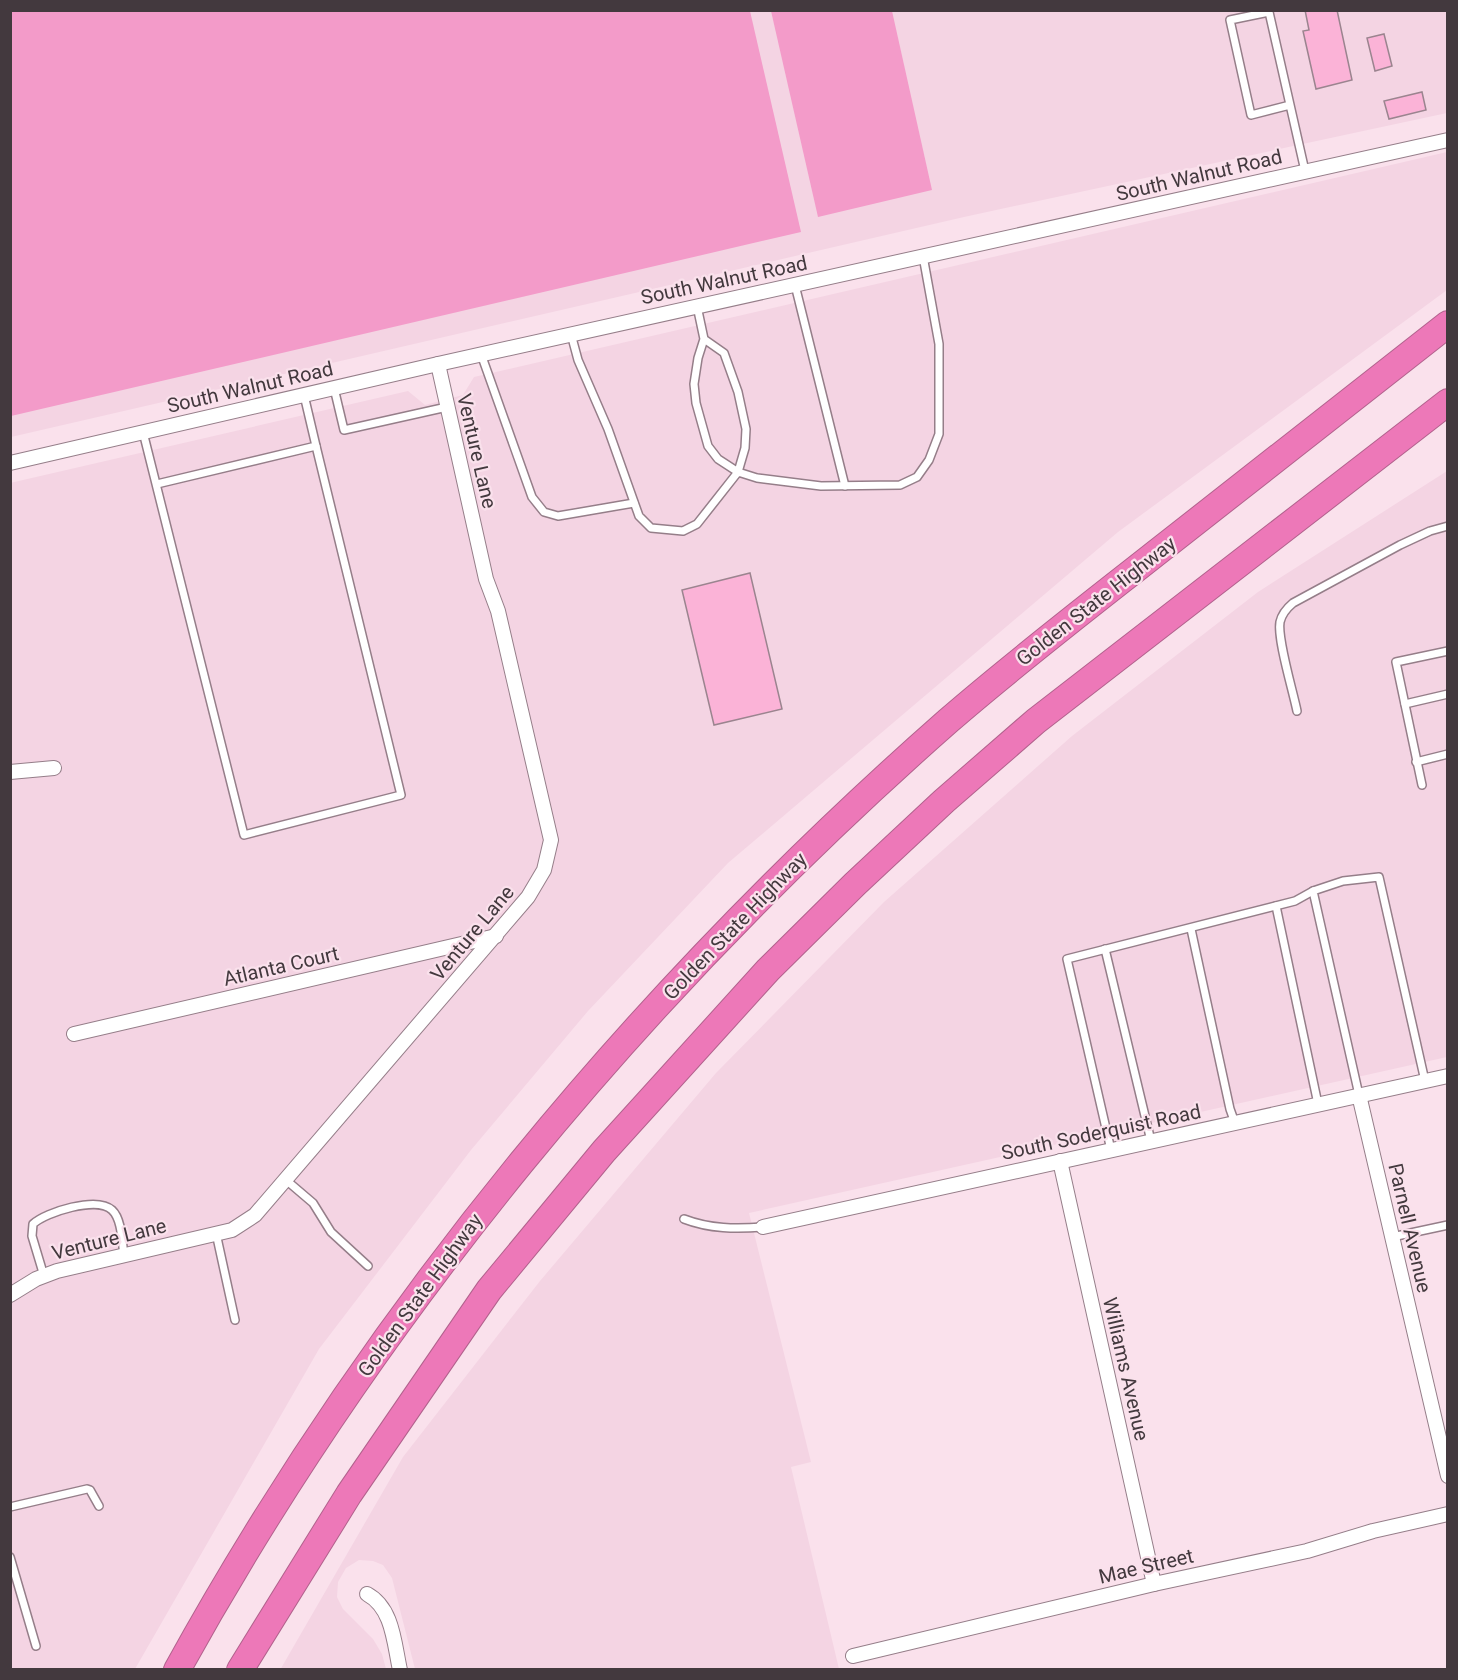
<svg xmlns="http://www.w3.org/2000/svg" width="1458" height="1680" viewBox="0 0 1458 1680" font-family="Roboto,sans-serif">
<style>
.built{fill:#f4d4e3}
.water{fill:#f39bc9}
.building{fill:#fbb3d7;stroke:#9b848f;stroke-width:1.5}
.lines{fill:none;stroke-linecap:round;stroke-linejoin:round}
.lane-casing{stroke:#957e89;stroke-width:10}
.street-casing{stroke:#957e89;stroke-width:16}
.highway-casing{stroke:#b2628d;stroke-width:28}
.lane{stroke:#fff;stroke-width:7}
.street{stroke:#fff;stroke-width:14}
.highway{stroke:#ed78b8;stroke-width:26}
.labels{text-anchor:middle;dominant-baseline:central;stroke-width:4.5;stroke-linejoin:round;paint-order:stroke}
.street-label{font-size:20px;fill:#43393e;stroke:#fae1ec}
</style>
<rect width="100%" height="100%" fill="#fae1ec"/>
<!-- built -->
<g class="built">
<path d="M10 11H1447V113L964 217 11 437Z"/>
<path d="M1447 152V290L1118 532 728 863 588 1011 471 1150 319 1349 135 1669H11L10 483 408 391 425 405 463 395 474 377Z"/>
<path d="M1447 471V1057L749 1213 811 1462 791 1467 839 1669H415L392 1578 383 1565 373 1561 359 1560 346 1568 338 1582 337 1597 343 1609 373 1639 382 1654 386 1669 280 1670 403 1457 540 1281 716 1073 884 902 1072 736 1258 592Z"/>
</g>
<!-- water -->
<g class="water">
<path d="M10 11H750L801 232 11 416Z"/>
<path d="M771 11H892L932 190 818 217Z"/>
</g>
<!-- building -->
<g class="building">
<path d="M1305 10H1337L1352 80 1316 89 1303 31 1309 30Z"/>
<path d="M1384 34 1392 66 1375 71 1367 38Z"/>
<path d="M1422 92 1426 110 1389 119 1384 101Z"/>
<path d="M750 573 782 709 714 725 682 590Z"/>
</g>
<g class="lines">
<!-- lane casing -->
<g class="lane-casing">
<g id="lane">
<path d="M1290 105 1251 115 1230 20 1269 12 1305 171"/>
<path d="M795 285 845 486"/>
<path d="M697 306 704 339 698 358 694 384 696 403 708 446 718 459 738 472 745 448 746 429 738 392 724 353 704 339"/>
<path d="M571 334 578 360 608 429 639 516 651 528 683 531 697 524 738 472 757 478 821 486 900 485 917 477 929 460 939 434V344L923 256"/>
<path d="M481 354 532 497 544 512 558 516 634 503"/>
<path d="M334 388 344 430 447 407"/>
<path d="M143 432 244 835 401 795 316 446"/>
<path d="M157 484 316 446 304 395"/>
<path d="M1405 704 1448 694"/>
<path d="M1297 711C1293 691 1277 639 1280 622 1282 613 1287 608 1293 603L1400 545 1430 531 1448 526"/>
<path d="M1416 762 1448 754"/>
<path d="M1422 785 1396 662 1448 651"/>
<path d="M1276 906 1318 1104"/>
<path d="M1191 929 1230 1109 1235 1123"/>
<path d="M1105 949 1151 1141"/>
<path d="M1359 1095 1313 891 1343 881 1379 877 1425 1081"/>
<path d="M1111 1150 1067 959 1295 901 1313 891"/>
<path d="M286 1180 313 1203 331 1232 368 1266"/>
<path d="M684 1219C710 1229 736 1229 763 1227"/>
<path d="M216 1233 235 1320"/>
<path d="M1392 1237 1448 1225"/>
<path d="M44 1276 32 1236 33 1224C46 1212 97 1196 112 1210 122 1219 122 1243 124 1255"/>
<path d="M10 1507 87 1489 90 1490 99 1506"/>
<path d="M10 1557 36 1646"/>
</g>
</g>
<!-- street casing -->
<g class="street-casing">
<g id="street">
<path d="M10 463 438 364 1448 140"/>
<path d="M10 772 54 768"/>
<path d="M74 1034 496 936"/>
<path d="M1359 1095 1448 1476"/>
<path d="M1060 1161 1154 1584"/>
<path d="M763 1227 1448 1076"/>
<path d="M10 1295 36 1279 57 1271 232 1230 255 1215 528 897 544 870 551 840 498 611 486 579 438 364"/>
<path d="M367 1594C393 1608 394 1643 400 1670"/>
<path d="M853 1656 1154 1584 1307 1551 1373 1531 1448 1514"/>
</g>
</g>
<!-- highway casing -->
<g class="highway-casing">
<g id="highway">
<path d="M177 1670C375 1311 641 991 948 721 1016 662 1089 606 1160 550 1256 475 1352 400 1448 324"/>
<path d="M240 1670 349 1494 489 1290 604 1151 768 970 855 884 944 801 1036 721 1448 402"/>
</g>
</g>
<!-- lane -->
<use href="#lane" class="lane"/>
<!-- street -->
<use href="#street" class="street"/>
<!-- highway -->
<use href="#highway" class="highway"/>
</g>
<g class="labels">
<!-- street labels -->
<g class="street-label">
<text transform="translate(1199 175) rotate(-13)">South Walnut Road</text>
<text transform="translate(724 280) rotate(-12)">South Walnut Road</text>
<text transform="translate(250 387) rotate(-13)">South Walnut Road</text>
<text transform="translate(477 451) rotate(77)">Venture Lane</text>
<text transform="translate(1096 601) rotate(-38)">Golden State Highway</text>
<text transform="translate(735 926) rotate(-46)">Golden State Highway</text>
<text transform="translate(472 933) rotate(-50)">Venture Lane</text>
<text transform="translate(281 966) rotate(-13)">Atlanta Court</text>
<text transform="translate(1101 1132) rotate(-12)">South Soderquist Road</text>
<text transform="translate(1410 1228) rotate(77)">Parnell Avenue</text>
<text transform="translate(109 1239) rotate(-14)">Venture Lane</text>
<text transform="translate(420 1295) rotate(-54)">Golden State Highway</text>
<text transform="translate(1126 1369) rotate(77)">Williams Avenue</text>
<text transform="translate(1146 1566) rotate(-13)">Mae Street</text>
</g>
</g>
<!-- border -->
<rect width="1458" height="1680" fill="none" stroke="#43393e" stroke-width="24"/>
</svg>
